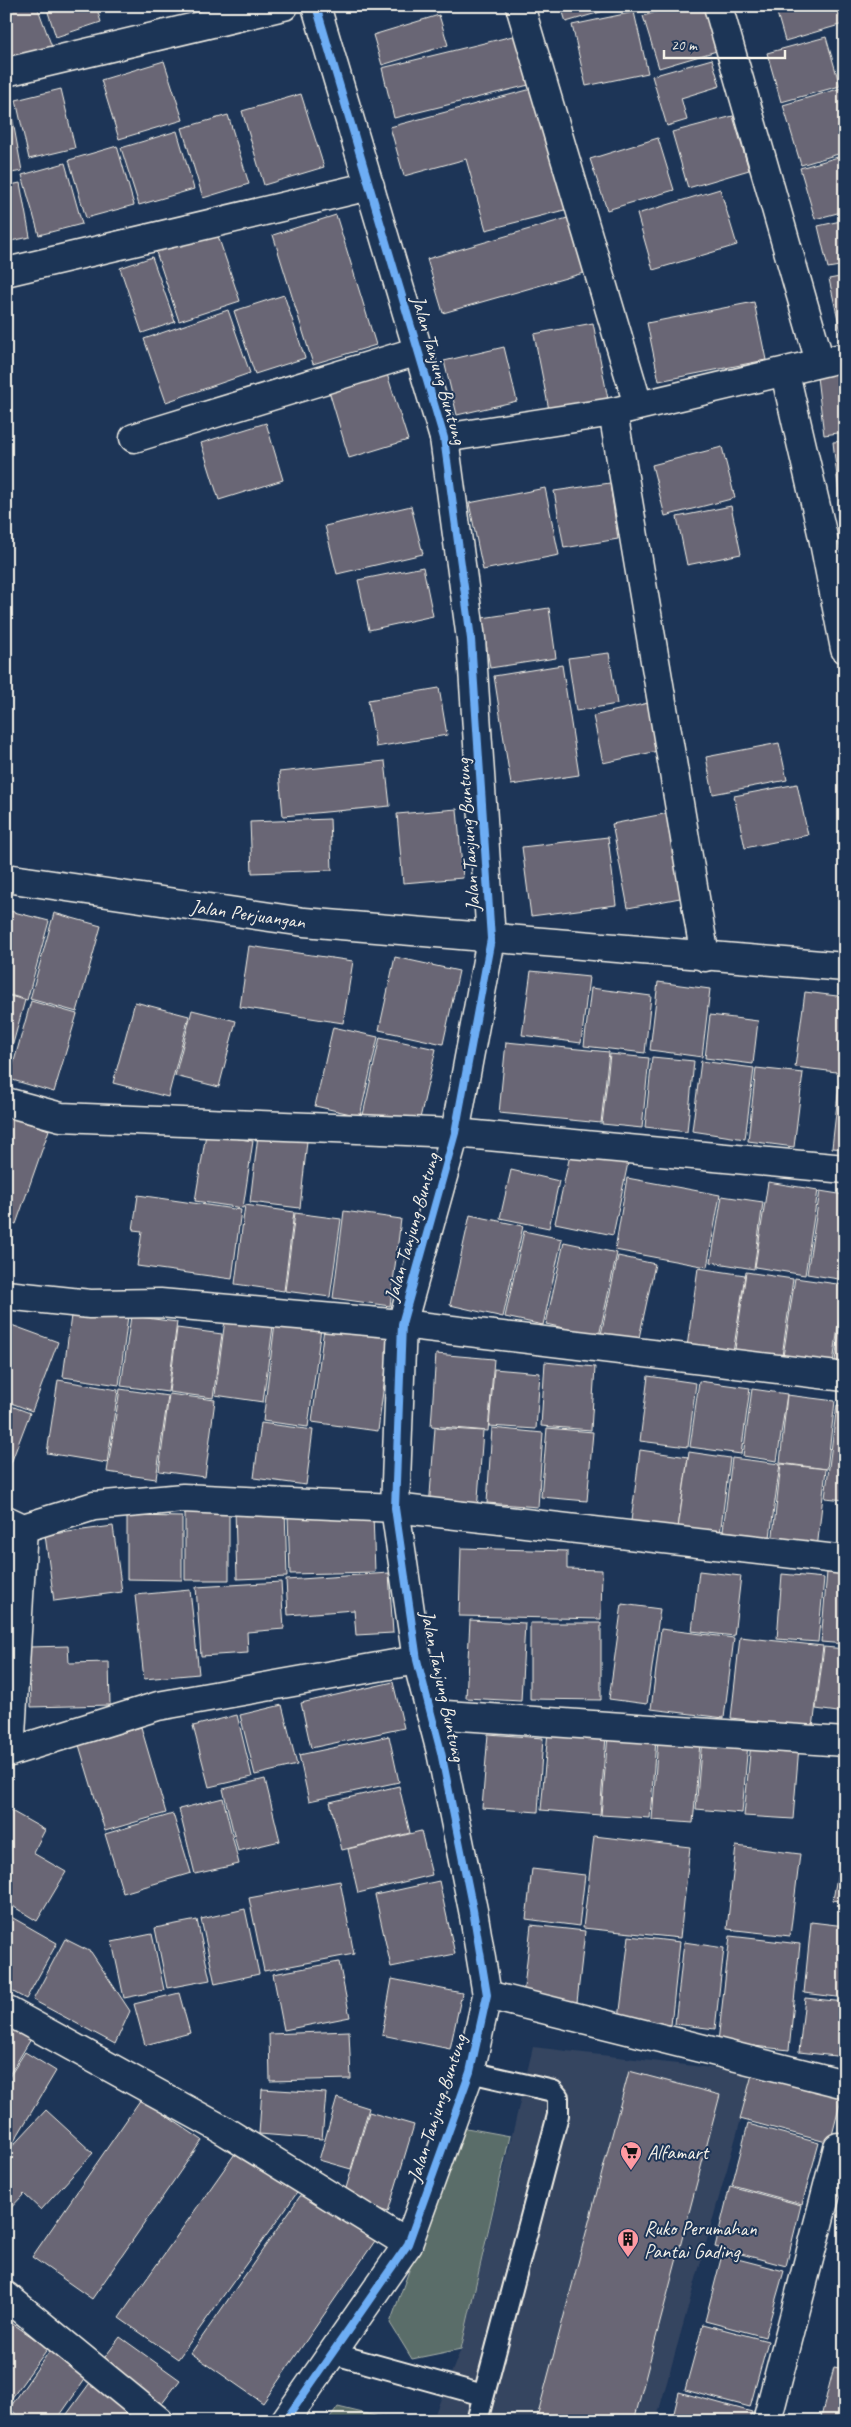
<svg xmlns="http://www.w3.org/2000/svg" width="851" height="2427" viewBox="0 0 851 2427" font-family="Caveat,sans-serif">
<style>
.built{fill:#344460}
.green{fill:#5a6d69;stroke:#a7afa8}
.building{fill:#696674;stroke:#f4f1e8}
.lines{fill:none;stroke-linecap:round;stroke-linejoin:round}
.service-casing{stroke:#f4f1e8;stroke-width:24}
.minor-casing{stroke:#f4f1e8;stroke-width:31}
.service{stroke:#1d3557;stroke-width:20}
.minor{stroke:#1d3557;stroke-width:28}
.cycleway-casing{stroke:#1d3557;stroke-width:11}
.cycleway{stroke:#6dadf4;stroke-width:8}
.labels{text-anchor:middle;dominant-baseline:central;stroke-width:4;stroke-linejoin:round;paint-order:stroke}
.street-label{font-size:20px;fill:#f4f1e8;stroke:#1d3557}
.poi-label{font-size:20px;fill:#f4f1e8;stroke:#1d3557;text-anchor:start}
</style>
<rect width="100%" height="100%" fill="#1d3557"/>
<filter id="ink" filterUnits="userSpaceOnUse"><feTurbulence type="fractalNoise" baseFrequency=".02" numOctaves="2"/><feDisplacementMap in="SourceGraphic" scale="10" xChannelSelector="R" yChannelSelector="G"/><feConvolveMatrix kernelMatrix="1 2 1 2 8 2 1 2 1" color-interpolation-filters="sRGB"/></filter>
<g filter="url(#ink)">
<!-- built -->
<path class="built" d="M533 2047 754 2073 656 2421H432L461 2349Z"/>
<!-- green -->
<g class="green">
<path d="M461 2127 510 2136 461 2349 412 2359 390 2323Z"/>
<path d="M338 2407 396 2421H328Z"/>
</g>
<!-- building -->
<g class="building">
<path d="M6 6H37L52 47 6 62Z"/>
<path d="M46 6H96L101 22 56 37Z"/>
<path d="M561 6H621L566 22Z"/>
<path d="M633 6H659L635 13Z"/>
<path d="M676 6H707L720 50 659 68 643 16Z"/>
<path d="M775 6H838L843 24 785 41Z"/>
<path d="M634 12 648 73 586 86 572 25Z"/>
<path d="M439 15 448 45 382 65 373 35Z"/>
<path d="M525 33 537 83 394 118 382 68Z"/>
<path d="M826 37 840 86 781 102 767 53Z"/>
<path d="M712 59 720 86 681 98 687 120 667 126 652 76Z"/>
<path d="M164 61 183 120 119 139 101 80Z"/>
<path d="M539 87 572 208 486 230 466 159 404 176 390 127Z"/>
<path d="M845 87V152L801 165 783 105Z"/>
<path d="M61 89 75 148 29 159 16 100Z"/>
<path d="M301 94 324 167 264 185 242 111Z"/>
<path d="M10 105 22 171 6 174V106Z"/>
<path d="M228 115 249 184 203 198 182 128Z"/>
<path d="M733 116 749 170 688 188 672 132Z"/>
<path d="M177 131 194 189 139 205 121 148Z"/>
<path d="M658 138 674 190 607 210 590 159Z"/>
<path d="M117 146 134 205 86 218 69 160Z"/>
<path d="M845 155V211L815 219 800 168Z"/>
<path d="M65 163 82 224 39 235 22 175Z"/>
<path d="M20 183 30 237 6 242V186Z"/>
<path d="M720 189 737 245 653 270 637 214Z"/>
<path d="M336 215 376 345 313 364 273 235Z"/>
<path d="M571 217 587 272 443 313 427 259Z"/>
<path d="M845 220V265L828 268 818 226Z"/>
<path d="M216 230 240 301 179 321 155 249Z"/>
<path d="M152 257 175 322 142 333 120 268Z"/>
<path d="M845 276V346H844L829 279Z"/>
<path d="M284 295 305 358 255 374 234 311Z"/>
<path d="M754 302 766 360 659 381 647 323Z"/>
<path d="M228 310 250 373 166 402 144 339Z"/>
<path d="M593 323 608 399 549 410 534 334Z"/>
<path d="M504 347 517 401 457 415 444 361Z"/>
<path d="M845 373V432L824 435 817 377Z"/>
<path d="M387 374 408 440 349 458 329 391Z"/>
<path d="M266 423 283 480 219 500 201 443Z"/>
<path d="M845 441V510L841 511 833 442Z"/>
<path d="M722 447 735 498 665 516 652 465Z"/>
<path d="M610 483 618 539 564 548 554 491Z"/>
<path d="M545 488 559 555 483 570 469 503Z"/>
<path d="M411 506 423 554 337 574 325 526Z"/>
<path d="M731 506 741 554 687 565 677 517Z"/>
<path d="M423 567 433 616 369 630 358 580Z"/>
<path d="M549 608 556 658 490 668 482 618Z"/>
<path d="M609 653 617 704 576 711 568 658Z"/>
<path d="M562 665 579 775 511 785 494 676Z"/>
<path d="M439 688 447 735 376 747 368 700Z"/>
<path d="M652 702 662 750 603 763 593 716Z"/>
<path d="M779 743 787 780 713 794 706 757Z"/>
<path d="M385 761 390 806 283 816 279 772Z"/>
<path d="M797 784 808 835 745 848 734 796Z"/>
<path d="M457 809 463 878 403 883 397 814Z"/>
<path d="M669 813 685 897 628 908 612 824Z"/>
<path d="M330 819 332 870 252 873 250 822Z"/>
<path d="M608 837 616 905 531 916 522 847Z"/>
<path d="M6 910 49 921 27 1000 6 994Z"/>
<path d="M54 913 101 926 77 1012 30 999Z"/>
<path d="M249 946 353 961 343 1023 240 1007Z"/>
<path d="M395 957 459 971 443 1044 379 1030Z"/>
<path d="M531 971 589 977 581 1043 522 1035Z"/>
<path d="M658 982 710 989 702 1057 650 1050Z"/>
<path d="M591 988 651 996 645 1053 584 1046Z"/>
<path d="M805 992 845 997V1073L795 1067Z"/>
<path d="M6 995 25 1000 6 1069Z"/>
<path d="M31 1001 77 1014 54 1092 9 1079Z"/>
<path d="M135 1002 189 1016 168 1097 113 1083Z"/>
<path d="M192 1010 236 1021 219 1087 175 1076Z"/>
<path d="M710 1015 758 1021 753 1064 705 1058Z"/>
<path d="M333 1027 378 1037 360 1116 315 1106Z"/>
<path d="M380 1037 436 1049 418 1127 363 1115Z"/>
<path d="M506 1042 609 1052 601 1123 499 1113Z"/>
<path d="M610 1054 649 1058 642 1128 602 1124Z"/>
<path d="M652 1057 694 1061 687 1132 645 1127Z"/>
<path d="M701 1061 754 1068 745 1139 692 1131Z"/>
<path d="M756 1068 803 1073 794 1147 748 1141Z"/>
<path d="M840 1077H845V1149L832 1148Z"/>
<path d="M6 1116 49 1130 16 1224 6 1221Z"/>
<path d="M206 1134 253 1141 243 1208 195 1201Z"/>
<path d="M258 1135 307 1141 300 1208 250 1202Z"/>
<path d="M572 1146 629 1158 613 1235 555 1223Z"/>
<path d="M511 1170 559 1181 549 1228 500 1218Z"/>
<path d="M627 1178 720 1195 707 1267 615 1250Z"/>
<path d="M768 1182 818 1190 805 1275 755 1267Z"/>
<path d="M820 1191 845 1195V1280L807 1274Z"/>
<path d="M138 1195 241 1210 232 1279 137 1266 142 1231 133 1230Z"/>
<path d="M722 1196 763 1202 754 1269 711 1262Z"/>
<path d="M245 1205 294 1212 284 1291 235 1284Z"/>
<path d="M344 1211 401 1219 390 1306 333 1298Z"/>
<path d="M295 1213 341 1219 330 1297 285 1291Z"/>
<path d="M470 1215 523 1226 503 1317 450 1305Z"/>
<path d="M524 1231 562 1239 543 1325 505 1317Z"/>
<path d="M564 1242 617 1253 599 1336 546 1324Z"/>
<path d="M618 1256 655 1264 637 1347 600 1339Z"/>
<path d="M698 1268 745 1275 733 1353 687 1347Z"/>
<path d="M746 1272 793 1279 781 1363 734 1356Z"/>
<path d="M795 1278 844 1285 832 1370 782 1363Z"/>
<path d="M845 1290V1363L835 1361Z"/>
<path d="M72 1308 128 1316 119 1385 63 1377Z"/>
<path d="M131 1316 177 1322 168 1392 121 1386Z"/>
<path d="M225 1320 273 1326 263 1402 215 1395Z"/>
<path d="M6 1323 58 1342 32 1411 6 1401Z"/>
<path d="M275 1323 321 1328 308 1427 263 1421Z"/>
<path d="M177 1328 222 1334 213 1398 169 1392Z"/>
<path d="M324 1328 390 1336 378 1431 312 1422Z"/>
<path d="M436 1354 494 1359 488 1431 431 1426Z"/>
<path d="M545 1362 595 1367 591 1430 541 1426Z"/>
<path d="M494 1369 540 1373 536 1429 489 1426Z"/>
<path d="M648 1376 696 1383 688 1447 640 1441Z"/>
<path d="M58 1380 118 1390 107 1463 47 1453Z"/>
<path d="M699 1381 750 1388 741 1454 690 1447Z"/>
<path d="M120 1389 168 1396 156 1479 107 1472Z"/>
<path d="M752 1389 787 1394 777 1461 743 1456Z"/>
<path d="M169 1394 215 1400 205 1477 159 1471Z"/>
<path d="M787 1395 835 1401 827 1469 780 1463Z"/>
<path d="M6 1404 30 1413 6 1476Z"/>
<path d="M837 1405 845 1406V1500L825 1498Z"/>
<path d="M261 1423 313 1430 306 1485 254 1478Z"/>
<path d="M435 1428 483 1431 477 1511 429 1508Z"/>
<path d="M492 1428 543 1433 538 1507 487 1503Z"/>
<path d="M547 1428 593 1432 587 1501 541 1497Z"/>
<path d="M640 1450 688 1457 678 1528 631 1521Z"/>
<path d="M689 1452 730 1458 720 1534 678 1528Z"/>
<path d="M732 1458 780 1464 770 1537 723 1531Z"/>
<path d="M781 1464 826 1469 817 1549 772 1544Z"/>
<path d="M285 1508 287 1577 237 1579 235 1509Z"/>
<path d="M185 1509 229 1510V1580H185Z"/>
<path d="M373 1514 375 1572 290 1574 288 1516Z"/>
<path d="M127 1516 182 1517V1580L127 1579Z"/>
<path d="M113 1526 122 1592 54 1601 45 1535Z"/>
<path d="M461 1548 567 1551V1569L602 1570 601 1619 459 1616Z"/>
<path d="M699 1571 741 1576 734 1636 692 1631Z"/>
<path d="M827 1572 845 1573V1644L821 1642Z"/>
<path d="M389 1573 393 1633 356 1635 354 1610 288 1615 286 1580Z"/>
<path d="M782 1574 824 1578 818 1642 777 1639Z"/>
<path d="M281 1582 284 1629 247 1632 248 1653 201 1656 196 1587Z"/>
<path d="M190 1590 199 1674 144 1679 135 1595Z"/>
<path d="M622 1604 660 1609 647 1704 609 1699Z"/>
<path d="M470 1620 525 1623 521 1701 466 1698Z"/>
<path d="M530 1623H601V1700L530 1699Z"/>
<path d="M661 1629 734 1638 724 1718 651 1709Z"/>
<path d="M740 1637 823 1646 813 1728 731 1718Z"/>
<path d="M68 1646 69 1663 109 1662 110 1705 31 1707 29 1647Z"/>
<path d="M824 1647 845 1649V1713L816 1709Z"/>
<path d="M393 1682 404 1728 311 1748 301 1703Z"/>
<path d="M282 1705 297 1765 255 1775 240 1715Z"/>
<path d="M237 1715 252 1777 209 1787 193 1726Z"/>
<path d="M141 1727 166 1813 105 1831 79 1745Z"/>
<path d="M548 1731 606 1736 600 1815 541 1810Z"/>
<path d="M488 1734 543 1738 538 1812 482 1808Z"/>
<path d="M389 1736 399 1782 309 1801 299 1755Z"/>
<path d="M608 1736 656 1740 650 1818 601 1815Z"/>
<path d="M658 1739 700 1743 693 1823 652 1820Z"/>
<path d="M702 1739 748 1743 742 1813 696 1809Z"/>
<path d="M751 1742 799 1746 793 1819 744 1816Z"/>
<path d="M265 1779 280 1841 238 1851 223 1789Z"/>
<path d="M399 1786 410 1833 342 1850 330 1802Z"/>
<path d="M223 1798 239 1864 195 1874 179 1809Z"/>
<path d="M6 1808 45 1830 33 1853 66 1872 37 1921 6 1902Z"/>
<path d="M173 1814 191 1873 123 1893 105 1834Z"/>
<path d="M845 1830V1902L833 1900Z"/>
<path d="M421 1831 432 1875 358 1893 348 1849Z"/>
<path d="M594 1836 690 1847 680 1938 583 1928Z"/>
<path d="M736 1846 800 1854 790 1936 727 1929Z"/>
<path d="M532 1869 585 1875 579 1926 526 1919Z"/>
<path d="M340 1881 354 1954 264 1971 249 1898Z"/>
<path d="M439 1881 455 1954 391 1967 375 1895Z"/>
<path d="M245 1909 259 1974 215 1984 201 1919Z"/>
<path d="M6 1914 57 1943 26 1999 6 1988Z"/>
<path d="M197 1920 210 1980 167 1988 155 1928Z"/>
<path d="M811 1922 845 1926V1998L804 1993Z"/>
<path d="M531 1925 585 1931 577 2002 523 1996Z"/>
<path d="M152 1934 164 1990 124 1998 112 1942Z"/>
<path d="M629 1936 680 1942 671 2025 619 2019Z"/>
<path d="M730 1936 800 1944 789 2050 718 2042Z"/>
<path d="M65 1939 91 1952 130 2011 115 2044 33 2000Z"/>
<path d="M684 1942 724 1948 715 2029 675 2024Z"/>
<path d="M339 1962 350 2017 284 2030 273 1974Z"/>
<path d="M392 1979 462 1993 450 2049 382 2035Z"/>
<path d="M179 1993 190 2033 145 2045 134 2004Z"/>
<path d="M805 1998 845 2002V2057L799 2052Z"/>
<path d="M6 2025 31 2039 6 2080Z"/>
<path d="M349 2031 351 2079 270 2081 269 2034Z"/>
<path d="M25 2052 56 2071 10 2148 6 2146V2082Z"/>
<path d="M629 2071 720 2095 634 2421H536Z"/>
<path d="M753 2071 842 2096 830 2143 740 2119Z"/>
<path d="M262 2089 326 2093 322 2139 259 2134Z"/>
<path d="M337 2098 369 2108 351 2169 319 2160Z"/>
<path d="M141 2099 202 2140 92 2299 32 2257Z"/>
<path d="M46 2110 93 2153 41 2210 24 2194 6 2213V2153Z"/>
<path d="M369 2112 414 2125 388 2212 343 2198Z"/>
<path d="M748 2124 819 2143 802 2204 732 2185Z"/>
<path d="M239 2148 299 2190 178 2359 119 2318Z"/>
<path d="M730 2186 801 2205 786 2266 715 2247Z"/>
<path d="M305 2189 377 2238 263 2403 191 2353Z"/>
<path d="M722 2255 784 2271 765 2337 705 2321Z"/>
<path d="M6 2319 48 2348 6 2406Z"/>
<path d="M703 2324 768 2341 750 2407 685 2390Z"/>
<path d="M120 2337 180 2380 161 2405 102 2361Z"/>
<path d="M845 2343V2365L840 2363Z"/>
<path d="M53 2346 91 2371 56 2421H26L9 2409Z"/>
<path d="M834 2367 845 2369V2421H820Z"/>
<path d="M92 2380 133 2411 126 2421H62Z"/>
<path d="M679 2392 752 2412 749 2421H672Z"/>
<path d="M7 2412 19 2421H6Z"/>
</g>
<g class="lines">
<!-- service casing -->
<g class="service-casing">
<g id="service">
<path d="M470 2072 553 2091 558 2097V2115L477 2421"/>
<path d="M331 2353 483 2395"/>
</g>
</g>
<!-- minor casing -->
<g class="minor-casing">
<g id="minor">
<path d="M520 6 638 405"/>
<path d="M718 6 820 362"/>
<path d="M6 72 284 6"/>
<path d="M6 272 370 186"/>
<path d="M785 373 823 537 845 649"/>
<path d="M613 412 705 957"/>
<path d="M134 438 418 351"/>
<path d="M444 438 613 412 845 357"/>
<path d="M6 878 304 922 845 967"/>
<path d="M6 1102 61 1117 455 1133 845 1169"/>
<path d="M6 1295 90 1304 160 1303 402 1324 845 1377"/>
<path d="M6 1520 23 1528 94 1506 183 1498 395 1508 845 1560"/>
<path d="M431 1714 845 1742"/>
<path d="M6 1750 10 1752 158 1706 417 1660"/>
<path d="M10 1752 23 1528"/>
<path d="M487 1995 845 2084"/>
<path d="M6 2010 220 2128 408 2244"/>
<path d="M6 2296 159 2421"/>
<path d="M285 2421 408 2244 470 2072 487 1995 473 1910 441 1752 417 1660 395 1508 402 1324 455 1133 491 939 471 639 444 438 316 6"/>
<path d="M767 2421 838 2147"/>
</g>
</g>
<!-- service -->
<use href="#service" class="service"/>
<!-- minor -->
<use href="#minor" class="minor"/>
<!-- cycleway casing -->
<g class="cycleway-casing">
<path id="cycleway" d="M285 2421 408 2244 470 2072 487 1995 473 1910 441 1752 417 1660 395 1508 402 1324 455 1133 491 939 471 639 444 438 316 6"/>
</g>
<!-- cycleway -->
<use href="#cycleway" class="cycleway"/>
</g>
</g>
<!-- icons -->
<defs>
<g id="supermarket-pin" transform="scale(1.125)"><path d="M0 17L-7.5 6A9.5 9.5 0 1 1 7.5 6Z" fill="#ff9aa2" stroke="#1d3557"/><path d="M-6-5.5h2.5l.6 2H6L4.5 2H-2.5L-4.4-4H-6ZM-1.5 3.2a1.3 1.3 0 1 0 .1 0ZM3 3.2a1.3 1.3 0 1 0 .1 0Z" fill="#111"/></g>
<g id="building-pin" transform="scale(1.125)"><path d="M0 17L-7.5 6A9.5 9.5 0 1 1 7.5 6Z" fill="#ff9aa2" stroke="#1d3557"/><path d="M-4-6H4V6H1V3H-1V6H-4ZM-2.5-4.3h1.7v1.8h-1.7ZM.8-4.3h1.7v1.8H.8ZM-2.5-1h1.7V.8h-1.7ZM.8-1h1.7V.8H.8Z" fill="#111"/></g>
</defs>
<g fill-rule="evenodd">
<use href="#supermarket-pin" x="631" y="2152"/>
<use href="#building-pin" x="628" y="2239"/>
</g>
<g class="labels">
<!-- street labels -->
<g class="street-label">
<text transform="translate(439 370) rotate(74)">Jalan Tanjung Buntung</text>
<text transform="translate(468 835) rotate(-94)">Jalan Tanjung Buntung</text>
<text transform="translate(248 914) rotate(8)">Jalan Perjuangan</text>
<text transform="translate(412 1227) rotate(-74)">Jalan Tanjung Buntung</text>
<text transform="translate(443 1686) rotate(78)">Jalan Tanjung Buntung</text>
<text transform="translate(437 2108) rotate(-72)">Jalan Tanjung Buntung</text>
</g>
<!-- poi labels -->
<g class="poi-label">
<text x="647" y="2152">Alfamart</text>
<text x="644" y="2228">Ruko Perumahan<tspan x="644" dy="23">Pantai Gading</tspan></text>
</g>
</g>
<!-- margin -->
<rect width="851" height="2427" fill="none" stroke="#1d3557" stroke-width="25"/>
<rect x="12" y="12" width="826" height="2402" fill="none" stroke="#f4f1e8" stroke-width="2" filter="url(#ink)"/>
<!-- scale -->
<path d="M664 50v8h121v-8" fill="none" stroke="#f4f1e8" stroke-width="2.5"/>
<text x="671" y="50" font-size="15" fill="#f4f1e8" stroke="#1d3557" stroke-width="4" paint-order="stroke">20 m</text>
</svg>
